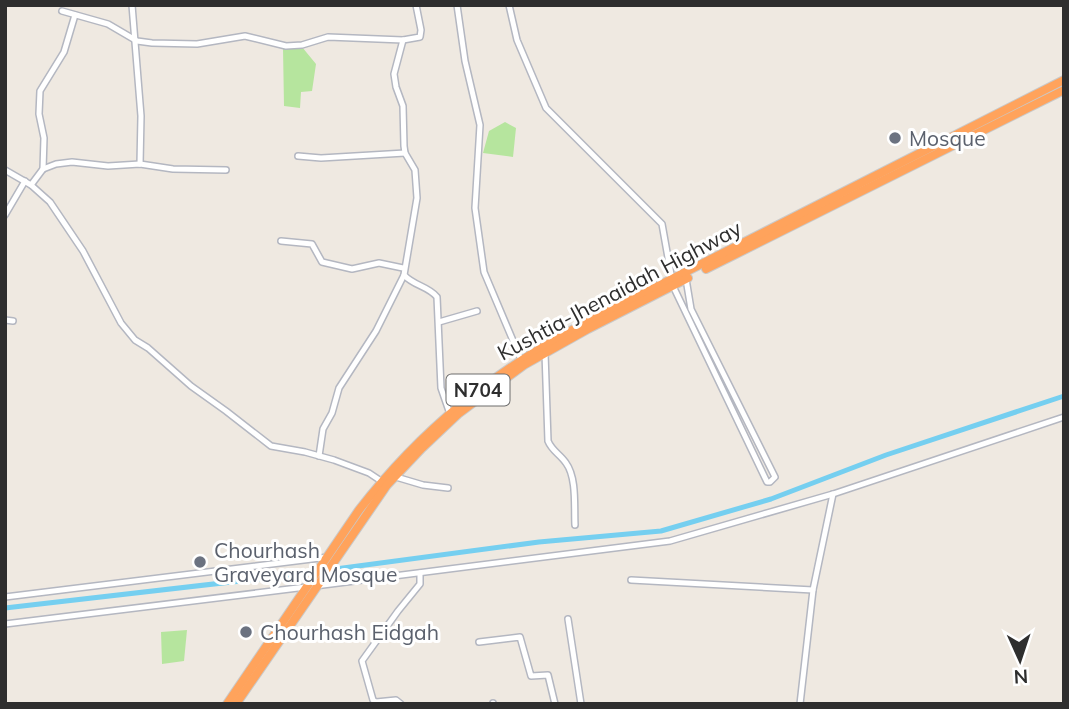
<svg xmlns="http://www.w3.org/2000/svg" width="1069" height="709" viewBox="0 0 1069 709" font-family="Mulish,sans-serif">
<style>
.green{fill:#b6e59e}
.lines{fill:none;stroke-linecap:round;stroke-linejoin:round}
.canal{stroke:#75cff0;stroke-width:5}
.minor-casing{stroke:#b4b7c1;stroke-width:8}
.highway-casing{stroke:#c9c9c9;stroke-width:10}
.minor{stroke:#fff;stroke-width:5}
.highway{stroke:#ffa35c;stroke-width:8}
.worship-dot{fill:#6b7280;stroke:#fff;stroke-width:2.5}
.labels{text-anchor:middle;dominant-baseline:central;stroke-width:6;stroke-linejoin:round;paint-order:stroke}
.shield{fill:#fff;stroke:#6d6d6d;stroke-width:2}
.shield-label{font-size:19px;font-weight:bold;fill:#2e2e2e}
.worship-label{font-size:21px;fill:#5b616d;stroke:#fff;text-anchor:start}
.street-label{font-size:21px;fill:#2e2e2e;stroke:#fff}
</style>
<rect width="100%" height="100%" fill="#efe9e1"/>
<!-- green -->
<g class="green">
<path d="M302 47 316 64 312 91 301 92 300 108 284 106 283 48Z"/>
<path d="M505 122 516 128 513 157 483 153 489 131Z"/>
<path d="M187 630 184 661 162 664 161 632Z"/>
</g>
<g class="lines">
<!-- canal -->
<g class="canal">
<path d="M328 570 539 542 661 531 771 499 886 455 1064 396"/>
<path d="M5 608 318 572"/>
</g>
<!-- minor casing -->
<g class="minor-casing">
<g id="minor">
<path d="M132 5 141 116 140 164"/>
<path d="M457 5 465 61 480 125 475 208 484 272 522 362"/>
<path d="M509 5 517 40 546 108 662 224 672 280"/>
<path d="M62 11 108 24 137 41 152 43 197 44 245 36 286 46 302 45 328 37 403 40 420 37 421 30 416 5"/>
<path d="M403 40 394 74 396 87 403 106 404 146 405 153 415 170 417 198 404 275C414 286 428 286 437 297L441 388 450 414"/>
<path d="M298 156 321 158 405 153"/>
<path d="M43 169 44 138 39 114 40 91 64 52 75 15"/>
<path d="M5 170 31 185 50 202 83 251 121 323 135 340 148 348 191 386 226 411 271 446 305 452 334 460 369 473 384 483"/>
<path d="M31 185 43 169 56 164 72 162 108 166 140 164 173 169 226 170"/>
<path d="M5 215 25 181"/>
<path d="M281 241 312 244 322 262 352 269 379 263 403 268"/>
<path d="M673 286 767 482H770L775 477 691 309 686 279"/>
<path d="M5 320 13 321"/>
<path d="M439 322 477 311"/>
<path d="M545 353 548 441C552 451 560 454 566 463 577 478 574 507 575 525"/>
<path d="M319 456 323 429 332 413 339 388 376 331 404 275"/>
<path d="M396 477 423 485 448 488"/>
<path d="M631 580 813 590"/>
<path d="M315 586 670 541 833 494 1064 417"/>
<path d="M5 597 328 557"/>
<path d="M568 619 581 704"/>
<path d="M5 624 306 587"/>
<path d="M479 642 520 637 531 676 548 675 555 704"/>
<path d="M493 703V704"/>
<path d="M401 704 396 700 376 702 373 700 362 661 398 611 420 584V573"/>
<path d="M800 704 813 590 833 494"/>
</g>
</g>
<!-- highway casing -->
<g class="highway-casing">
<g id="highway">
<path d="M706 269 1064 90"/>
<path d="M227 704 359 510C422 429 493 372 583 324L1064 80"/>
<path d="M236 704 387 485 422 448 458 414 524 365 588 329 688 278"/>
</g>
</g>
<!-- minor -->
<use href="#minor" class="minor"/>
<!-- highway -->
<use href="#highway" class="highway"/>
</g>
<!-- markers -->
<g class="worship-dot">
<circle cx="895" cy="138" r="7"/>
<circle cx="200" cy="562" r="7"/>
<circle cx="246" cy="632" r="7"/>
</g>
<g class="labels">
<!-- shield labels -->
<rect class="shield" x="446.5" y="374.5" width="63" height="31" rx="5"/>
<g class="shield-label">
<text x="478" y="390">N704</text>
</g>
<!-- worship labels -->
<g class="worship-label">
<text x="909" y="138">Mosque</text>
<text x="214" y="550">Chourhash<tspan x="214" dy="24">Graveyard Mosque</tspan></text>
<text x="260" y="632">Chourhash Eidgah</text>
</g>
<!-- street labels -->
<g class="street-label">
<text transform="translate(619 290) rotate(-28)">Kushtia-Jhenaidah Highway</text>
</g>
</g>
<!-- border -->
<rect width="1069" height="709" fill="none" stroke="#2e2e2e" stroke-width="14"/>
<!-- north arrow -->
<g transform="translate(1020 660) rotate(177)" stroke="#ffffff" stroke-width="5" paint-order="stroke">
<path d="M0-5L12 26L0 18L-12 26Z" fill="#2e2e2e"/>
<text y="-10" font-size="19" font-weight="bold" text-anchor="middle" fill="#2e2e2e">N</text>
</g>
</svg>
